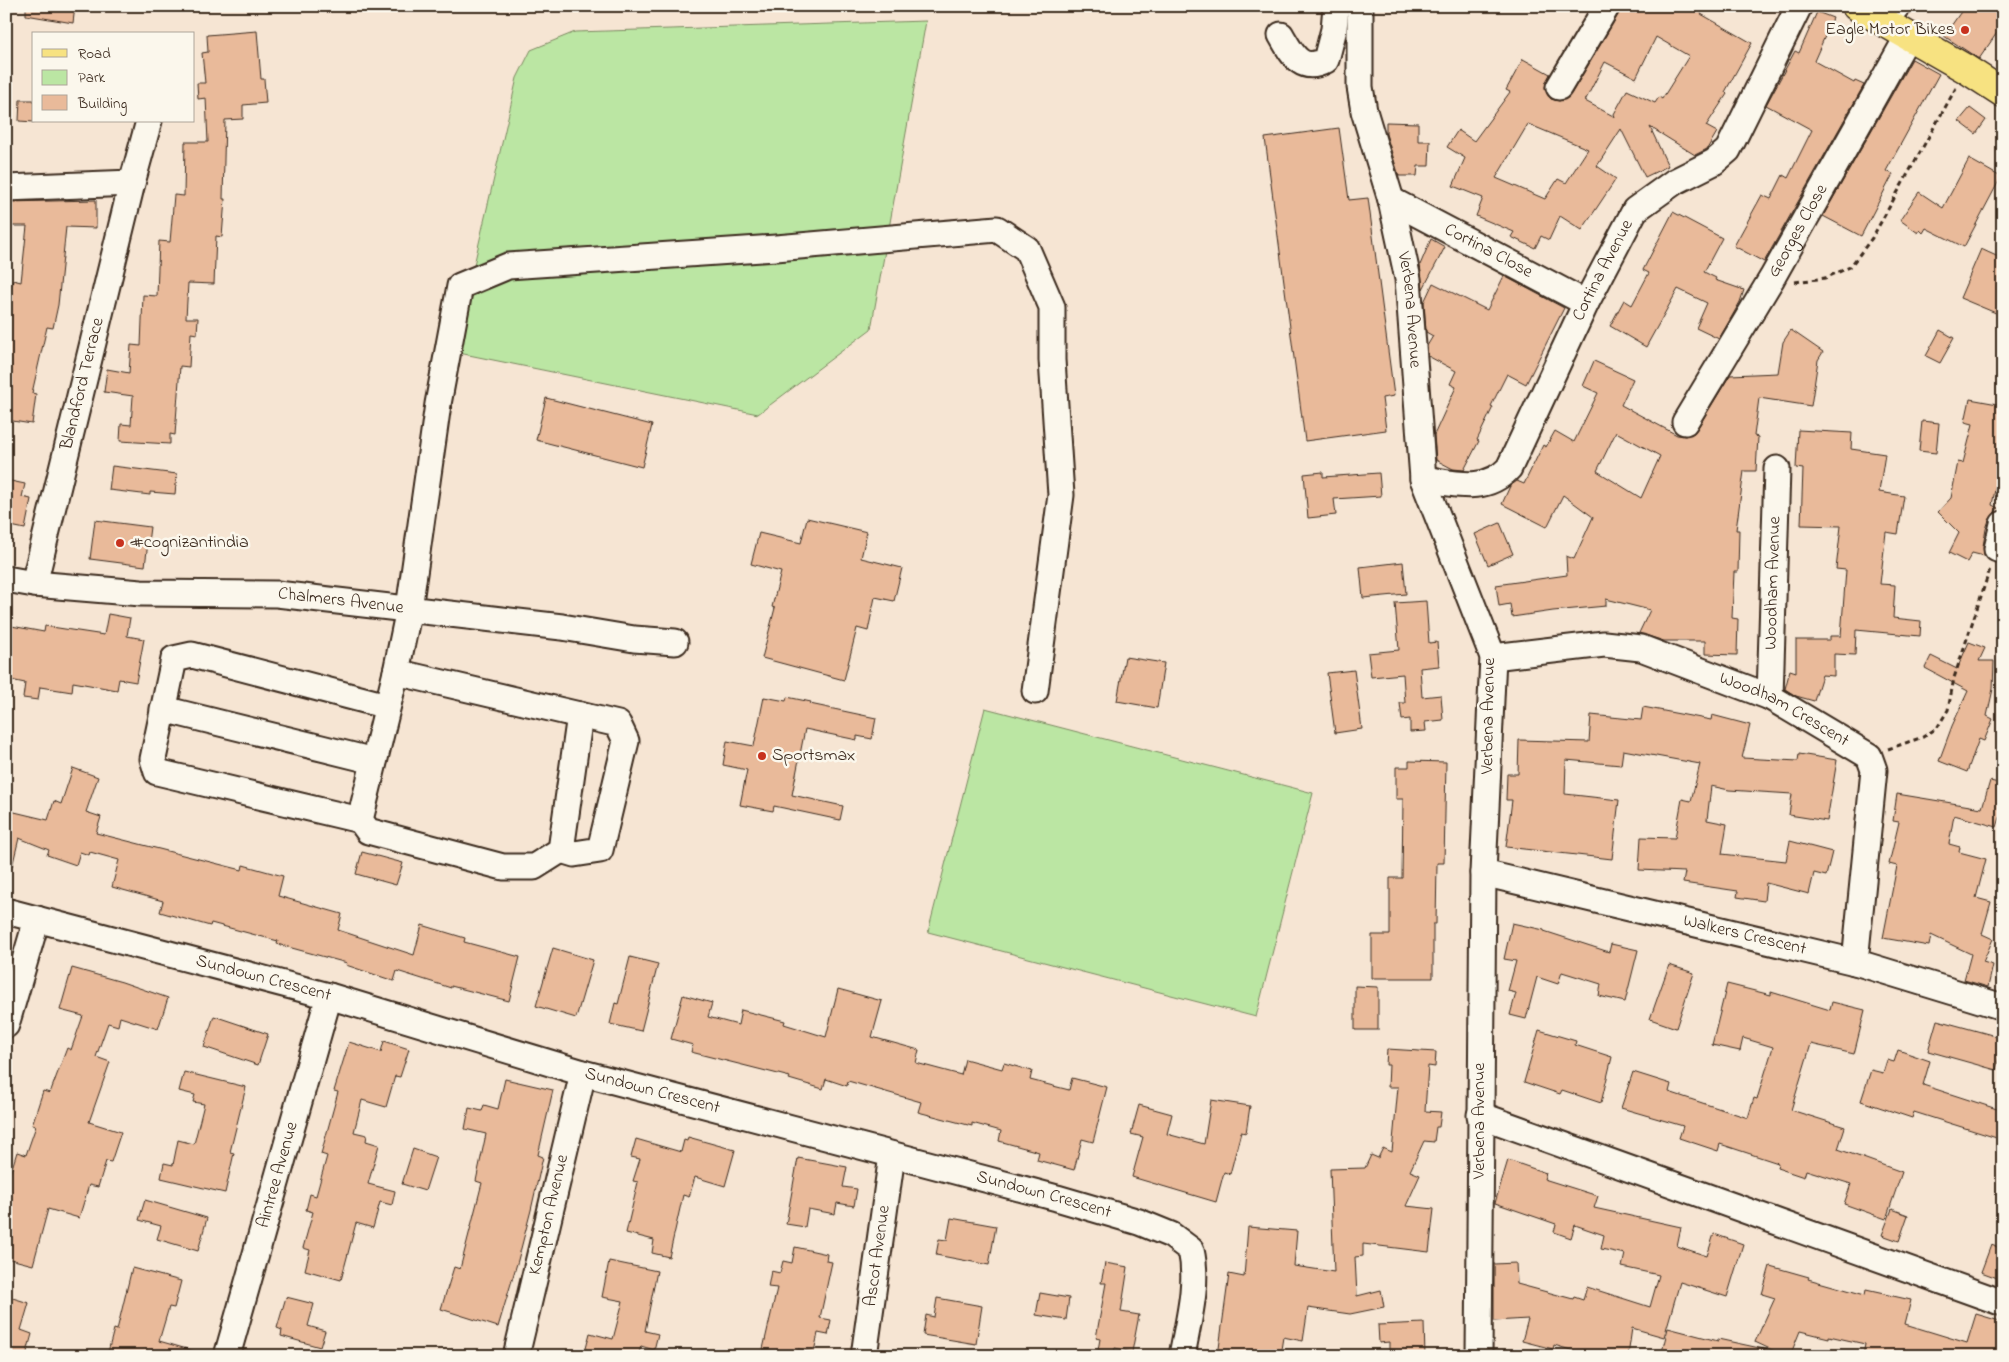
<svg xmlns="http://www.w3.org/2000/svg" width="2009" height="1362" viewBox="0 0 2009 1362" font-family="'Indie Flower',sans-serif">
<style>
.green{fill:#bbe6a3;stroke:#7b8860}
.building{fill:#e9ba9a;stroke:#3b2a1e;fill-rule:evenodd}
.lines{fill:none;stroke-linecap:round;stroke-linejoin:round}
.minor-casing{stroke:#3b2a1e;stroke-width:29}
.major-casing{stroke:#3b2a1e;stroke-width:31}
.path{stroke:#3b2a1e;stroke-width:3;stroke-dasharray:5 4;stroke-linecap:butt}
.minor{stroke:#fbf7ec;stroke-width:25}
.major{stroke:#f7e281;stroke-width:28}
.poi-dot{fill:#c8321e;stroke:#fbf7ec;stroke-width:2}
.labels{text-anchor:middle;dominant-baseline:central;stroke-width:5;stroke-linejoin:round;paint-order:stroke}
.poi-label{font-size:18px;fill:#3b2a1e;stroke:#fbf7ec;text-anchor:start}
.street-label{font-size:18px;fill:#3b2a1e;stroke:#fbf7ec}
</style>
<rect width="100%" height="100%" fill="#f6e5d3"/>
<filter id="ink" filterUnits="userSpaceOnUse"><feTurbulence type="fractalNoise" baseFrequency=".02" numOctaves="2"/><feDisplacementMap in="SourceGraphic" scale="10" xChannelSelector="R" yChannelSelector="G"/><feConvolveMatrix kernelMatrix="1 2 1 2 8 2 1 2 1" color-interpolation-filters="sRGB"/></filter>
<g filter="url(#ink)">
<!-- green -->
<g class="green">
<path d="M926 21 871 329 758 414 454 352 517 78 531 50 575 32Z"/>
<path d="M985 708 1313 793 1256 1017 928 932Z"/>
</g>
<!-- building -->
<g class="building">
<path d="M26 6H75L73 23 26 15Z"/>
<path d="M1621 6H1705L1701 14 1752 43 1725 92 1727 94 1706 126 1717 132 1707 149 1695 155 1650 127 1668 166 1645 177 1621 129 1597 166 1616 179 1582 230 1560 216 1549 240 1541 236 1535 248 1511 237 1514 232 1476 216 1483 198 1453 186 1465 158 1447 147 1458 130 1474 141 1510 92 1506 90 1523 59 1550 74 1545 87 1547 94 1551 99 1559 101 1566 99 1571 94 1619 13ZM1656 37 1689 56 1662 99 1659 97 1655 103 1627 90 1614 114 1615 117 1585 101 1605 62 1636 78ZM1528 124 1588 149 1566 183 1558 179 1545 199 1496 178Z"/>
<path d="M1965 6H2003V24L1979 59 1944 36Z"/>
<path d="M1817 12 1833 18 1814 61 1854 83 1855 81 1864 85 1764 262 1734 246 1762 195 1771 199 1783 175 1788 178 1812 130 1766 105 1795 51 1799 53Z"/>
<path d="M257 31 261 79H264L266 103 243 105V119L225 120 223 199H225L222 237 216 236 214 284 188 283 186 318H198L197 334 191 333 189 367 180 366 175 435 170 434V444L120 441 121 424 131 425 133 396 104 392 107 369 129 373 131 345 141 346 143 295 157 296 159 241 170 242 174 195 184 196 185 142H208L206 98 198 99 197 83H205L202 53 208 52 207 35Z"/>
<path d="M1912 59 1939 74 1886 171 1893 174 1861 236 1823 216Z"/>
<path d="M20 100H34V122L19 121Z"/>
<path d="M1970 108 1986 120 1976 134 1959 121Z"/>
<path d="M1386 122 1418 123V141H1430L1429 166H1418L1417 176H1399L1386 134Z"/>
<path d="M1339 128 1349 200 1368 198 1394 396 1382 398 1386 430 1305 441 1265 138Z"/>
<path d="M1969 159 2001 177 1964 247 1926 228 1923 233 1920 230 1918 233 1900 220 1919 192 1943 208Z"/>
<path d="M96 200V228L66 227 58 305 53 328 47 327 32 393 36 394 32 424 6 420V306L13 280 21 282 27 226H7V202Z"/>
<path d="M1673 212 1722 238 1704 272 1716 278 1715 280 1744 290 1740 302 1719 339 1696 328 1707 303 1678 289 1646 347 1610 326 1624 300 1632 305 1649 273 1643 270Z"/>
<path d="M1431 239 1445 247 1423 289 1420 265Z"/>
<path d="M1981 249 2003 259V316L1960 298Z"/>
<path d="M1504 276 1564 308 1526 384 1507 374 1491 406 1493 407 1477 440 1479 441 1464 470 1453 469 1436 460 1434 435 1456 387 1450 384 1456 371 1428 356 1427 346 1433 336 1426 332 1424 302 1433 283 1487 310Z"/>
<path d="M1791 330 1823 352 1818 360 1811 406 1759 398 1754 436 1758 437 1756 471H1744L1736 530H1739L1738 572H1734L1732 618 1738 619 1737 655 1705 654V641H1664L1639 633 1650 610 1606 599V606L1553 611 1512 617 1510 604 1499 606 1496 585 1567 575 1566 556 1574 559 1593 517 1563 495 1547 527 1502 504 1510 486 1517 481 1524 484 1543 445 1546 447 1555 431 1574 442 1598 393 1583 386 1594 361 1633 379 1621 405 1677 435 1685 436 1694 433 1697 429 1730 375 1778 373 1783 342ZM1616 432 1660 456 1641 498 1597 471Z"/>
<path d="M1940 330 1954 338 1940 363 1926 356Z"/>
<path d="M546 398 652 425 642 467 536 440Z"/>
<path d="M1970 399 2003 405V465L2000 464 1992 505 1998 508 1989 520 1986 529 1983 546 1984 556 1972 553 1967 562 1949 553 1959 533 1938 512 1951 498 1958 462 1963 463 1973 424 1965 422Z"/>
<path d="M1922 421 1939 423 1936 453 1919 451Z"/>
<path d="M1798 430 1852 433 1851 449 1885 454 1879 492 1904 496 1898 534 1886 532 1880 584 1895 585 1893 618 1921 621 1920 636 1856 630 1855 655 1834 654V676L1822 675 1814 701 1796 696 1785 689 1790 670 1796 672V640H1830V636H1841L1846 570 1836 569 1841 526 1801 525 1803 469 1796 468Z"/>
<path d="M112 466 177 474 175 494 150 492V495L109 490Z"/>
<path d="M1323 472V477L1379 473 1381 496 1334 499 1336 515 1308 518 1304 474Z"/>
<path d="M6 480 25 484 22 497 31 499 25 529 6 525Z"/>
<path d="M807 518 867 532 861 558 902 568 894 601 875 597 868 631 857 628 844 680 762 658 775 608 772 607 781 572 751 564 759 533 801 543Z"/>
<path d="M95 520 150 527 145 566 90 559Z"/>
<path d="M1500 523 1513 554 1488 565 1475 534Z"/>
<path d="M1403 562 1406 594 1363 598 1360 567Z"/>
<path d="M1426 601 1429 643 1437 642 1439 666 1420 668 1422 697 1441 695 1443 720 1425 722 1426 731 1410 732V719L1402 720 1400 703H1405L1403 674 1371 677 1368 653 1399 650 1395 603Z"/>
<path d="M108 614 130 618 127 636 144 639 136 682 119 679 117 690 73 682 72 692 40 687 38 700 23 698 25 683 6 679V625L44 632 45 626 104 635Z"/>
<path d="M1969 642 1985 648 1979 661H1994L1993 689 1987 716 1993 719 1984 741 1979 739 1967 772 1939 761 1952 726 1968 691 1925 668 1931 656 1957 669Z"/>
<path d="M1125 657 1164 663 1157 708 1117 701Z"/>
<path d="M1354 670 1362 729 1335 733 1327 673Z"/>
<path d="M764 697 786 701 787 697 811 702 810 704 876 718 872 739 857 736V740L805 729 792 795 843 806 840 820 774 806 773 811 740 805 747 770 723 765 727 741 754 746Z"/>
<path d="M1643 707 1711 720 1712 715 1750 725 1742 758 1798 761 1799 754 1837 760 1827 821 1789 815 1792 794 1729 790 1711 786 1707 820 1727 824 1722 854 1786 861 1790 841 1832 852 1826 876 1814 873 1809 894 1766 883 1764 901 1737 897 1738 891 1683 883 1685 872 1639 870 1641 837 1675 838 1682 799 1691 801 1700 764 1623 750 1621 765 1566 760 1565 794 1619 800 1612 859 1506 847 1512 800H1506L1507 774H1518L1519 740 1589 742 1591 715 1641 720Z"/>
<path d="M1409 761 1446 762 1444 863H1437L1436 924H1433V978H1372V935H1390V878H1402L1403 799H1396V767H1409Z"/>
<path d="M73 768 98 777 86 812 101 817 96 833 242 870 243 865 283 876 278 896 342 914 338 930 414 955 422 925 465 938 464 942 520 957 509 1001 451 986V988L397 971 394 981 346 965 347 963 277 944 278 941 211 923 210 926 160 912 163 901 112 887 119 860 90 852 89 855 80 852 76 865 47 855 49 850 19 838 12 867 6 866V810L48 820 54 801 61 804Z"/>
<path d="M1990 781 2003 784V808L1997 827 1954 815 1949 844 1960 847 1959 852 1986 859 1976 898 1991 902 1982 934 1993 939 1983 962 1993 965 1988 987 1964 980 1971 954 1931 935 1929 946 1883 938 1897 866 1889 864 1899 822 1893 821 1897 794 1982 808Z"/>
<path d="M362 852 403 863 396 885 356 874Z"/>
<path d="M1512 923 1544 930V931L1609 952 1611 944 1638 950 1625 1002 1599 996 1601 984 1562 972 1558 984 1537 977 1526 1019 1510 1015 1516 993 1508 991 1516 961 1504 959Z"/>
<path d="M553 948 593 960 576 1018 536 1006Z"/>
<path d="M630 957 658 964 641 1031 610 1024 615 1003 618 1004Z"/>
<path d="M1669 965 1694 973 1676 1028 1650 1019Z"/>
<path d="M72 968 122 982 168 998 158 1029 120 1017 118 1026 108 1023 96 1057 110 1062 89 1122 121 1132 111 1162 106 1161 98 1187 89 1185 79 1218 48 1209 33 1265 6 1258V1187L17 1152 26 1155 36 1126 32 1125 43 1091 50 1093 67 1048 71 1050 83 1016 60 1010Z"/>
<path d="M1727 984 1771 995V992L1830 1010 1832 1002 1865 1010 1854 1054 1811 1044 1791 1110 1845 1127 1838 1149 1902 1172 1886 1219 1844 1204 1851 1184 1806 1170 1804 1177 1777 1168 1778 1163 1720 1144 1718 1151 1679 1138 1683 1126 1621 1108 1633 1072 1671 1084 1669 1092 1748 1118 1754 1098 1757 1099 1773 1047 1743 1038 1740 1051 1712 1045Z"/>
<path d="M1355 986 1378 987V1030H1355Z"/>
<path d="M838 989 882 1001 872 1037 919 1050 916 1063 961 1075 965 1059 1002 1069 1004 1063 1032 1071 1030 1080 1069 1090 1072 1078 1107 1087 1093 1142 1082 1139 1074 1170 1037 1160 1039 1152 999 1141 1001 1131 972 1123V1126L918 1112 921 1102 848 1081 847 1086 826 1079 823 1089 789 1079 790 1077 691 1052 693 1045 671 1039 683 995 712 1003 708 1017 738 1025 741 1010 785 1021 784 1024 826 1037Z"/>
<path d="M214 1016 268 1034 258 1065 204 1047Z"/>
<path d="M1937 1020 2003 1038 1996 1070 1928 1051Z"/>
<path d="M1539 1030 1576 1041 1575 1045 1612 1057 1601 1103 1562 1090 1560 1094 1524 1082Z"/>
<path d="M384 1041 409 1049 400 1077 395 1076 386 1107 362 1100 354 1132 367 1135 366 1141 379 1145 368 1184 395 1191 392 1205 380 1202 373 1228 356 1223 341 1280 305 1270 310 1250 303 1248 313 1212 306 1210 310 1194 316 1196 327 1156 321 1154 338 1092 334 1091 349 1042 381 1052Z"/>
<path d="M1387 1049 1436 1052 1435 1067 1428 1066 1425 1111 1441 1112 1439 1127H1436L1434 1142 1424 1141 1410 1171 1420 1175 1406 1206 1434 1209 1429 1252 1363 1244V1256L1355 1257 1357 1296 1381 1290 1384 1307 1350 1314 1308 1308 1303 1341 1283 1337 1280 1356H1218L1229 1274 1244 1277 1248 1227 1297 1231 1294 1266 1334 1272 1330 1169 1365 1168 1371 1155 1378 1158 1383 1148 1392 1152 1398 1087H1388L1389 1065H1386Z"/>
<path d="M1898 1050 1930 1061 1923 1085 2003 1111V1140L1914 1112 1912 1118 1861 1101 1871 1070 1883 1073 1887 1060 1894 1062Z"/>
<path d="M184 1072 246 1087 230 1152 234 1153 225 1193 161 1178 164 1163 173 1165 178 1140 194 1144 204 1104 193 1102 195 1095 179 1091Z"/>
<path d="M505 1079 553 1090 538 1155 543 1157 531 1210 518 1260 498 1327 441 1309 454 1267 460 1269 482 1183 476 1181 486 1134 465 1129 469 1108 482 1111 484 1105 498 1109Z"/>
<path d="M1211 1100 1250 1106 1246 1133 1241 1132 1230 1174 1224 1172 1216 1202 1132 1177 1143 1137 1131 1134 1139 1105 1172 1114 1167 1134 1204 1144Z"/>
<path d="M688 1137 735 1150 725 1186 695 1177 689 1197 683 1195 669 1257 652 1253 654 1240 626 1233 638 1182 633 1181 640 1159 631 1157 636 1139 681 1152 684 1140 687 1141Z"/>
<path d="M413 1149 436 1157 425 1191 402 1184Z"/>
<path d="M798 1158 847 1167 843 1187 857 1189 854 1206 837 1203 835 1214 808 1209 805 1227 786 1224Z"/>
<path d="M1508 1160 1546 1173 1544 1179 1598 1196 1594 1208 1681 1227 1677 1246 1707 1256 1714 1234 1743 1244 1727 1297 1680 1282 1664 1337 1632 1328 1628 1356H1591L1554 1345 1553 1349 1522 1341 1528 1319 1494 1321V1264L1516 1263 1517 1284 1573 1299 1574 1297 1583 1300 1587 1287 1650 1307 1659 1275 1622 1267 1625 1254 1601 1249 1604 1235 1575 1225 1571 1238 1554 1232 1556 1224 1495 1203Z"/>
<path d="M145 1200 207 1218 198 1251 157 1239 161 1226 139 1220Z"/>
<path d="M1892 1209 1908 1215 1899 1241 1882 1235Z"/>
<path d="M951 1218 996 1226 989 1265 936 1255 939 1239 947 1240Z"/>
<path d="M1991 1245 2003 1249V1280L1981 1272Z"/>
<path d="M795 1247 827 1254 826 1261 832 1262 820 1318 831 1320 828 1335 818 1333 814 1352 798 1349 797 1356H790L763 1349 777 1288 768 1287 771 1271 780 1273 783 1261 792 1263Z"/>
<path d="M609 1261 657 1271 645 1331 658 1334 654 1350 641 1346 638 1356H584L590 1333 613 1339 623 1301 602 1297Z"/>
<path d="M1105 1263 1128 1267 1121 1312 1139 1315 1132 1352 1115 1348 1114 1353 1098 1350 1100 1339 1096 1338 1106 1283H1101Z"/>
<path d="M1770 1266 1809 1277 1808 1279 1865 1295 1866 1290 1911 1300 1905 1324 1967 1343 1976 1314 2003 1322V1354L1997 1353V1356H1863L1865 1344 1829 1336V1338L1800 1331 1790 1356H1785L1755 1342 1775 1298 1762 1294Z"/>
<path d="M132 1268 181 1281 174 1308 169 1307 159 1341 194 1351 193 1356H107L114 1329 117 1330Z"/>
<path d="M1040 1293 1069 1298 1066 1320 1036 1315Z"/>
<path d="M6 1296 29 1303 21 1330 32 1334 26 1356H6Z"/>
<path d="M286 1297 314 1304 308 1326 325 1331 320 1347 281 1336 282 1330 277 1328Z"/>
<path d="M937 1298 982 1306 976 1344 923 1335 926 1315 934 1317Z"/>
<path d="M1424 1323 1425 1356H1389V1342L1379 1343 1378 1325Z"/>
<path d="M1668 1328 1718 1341V1339L1764 1349 1763 1356H1661Z"/>
</g>
<g class="lines">
<!-- minor casing -->
<g class="minor-casing">
<g id="minor">
<path id="s1" d="M1360 6V87L1364 111 1391 200 1408 279 1423 479 1493 657 1483 873 1479 1356"/>
<path d="M1884 21 1897 6"/>
<path d="M1281 35C1292 54 1301 74 1326 60L1334 29 1336 6"/>
<path d="M1559 87 1607 6"/>
<path d="M6 188 132 183"/>
<path id="s2" d="M1391 200 1586 303"/>
<path id="s3" d="M1685 422 1772 278 1908 36"/>
<path id="s4" d="M1423 479C1454 483 1485 494 1509 468L1586 303 1635 210 1674 182 1714 162 1728 150 1799 6"/>
<path d="M1997 549 2003 524"/>
<path id="s5" d="M6 579 34 584 141 593 277 594 562 627 634 639 675 642"/>
<path id="s6" d="M34 584 132 183 149 121"/>
<path id="s7" d="M1493 657 1604 644 1641 648 1770 697 1869 756 1874 770 1855 962"/>
<path d="M396 672 360 820 368 831 503 867H534L561 850 580 715"/>
<path id="s8" d="M1770 697 1777 469"/>
<path d="M163 709 374 761"/>
<path d="M360 820 157 772 153 759 174 659 192 655 387 706"/>
<path d="M561 850 574 854 600 850 626 741 618 724 396 672 409 609 438 404 460 286 508 266 776 248 997 229 1027 249 1052 307V360L1061 495 1035 691"/>
<path id="s9" d="M1483 873 1855 962 2003 1007"/>
<path id="s10" d="M6 911 329 996 583 1073 1057 1198 1139 1222 1171 1235 1191 1250C1199 1284 1188 1321 1182 1356"/>
<path d="M6 1025 37 919"/>
<path d="M1480 1115 2003 1303"/>
<path id="s11" d="M227 1356 329 996"/>
<path id="s12" d="M516 1356 583 1073"/>
<path id="s13" d="M864 1356 892 1155"/>
</g>
</g>
<!-- major casing -->
<g class="major-casing">
<path id="major" d="M1856 6 1966 69 2003 93"/>
</g>
<!-- path -->
<g class="path">
<path d="M1795 282 1825 278 1850 267 1872 238 1956 88"/>
<path d="M1888 749 1923 737 1937 728 1948 710 1954 678 1990 569"/>
</g>
<!-- minor -->
<use href="#minor" class="minor"/>
<!-- major -->
<use href="#major" class="major"/>
</g>
</g>
<!-- markers -->
<g class="poi-dot">
<circle cx="1965" cy="30" r="5"/>
<circle cx="120" cy="543" r="5"/>
<circle cx="762" cy="756" r="5"/>
</g>
<g class="labels">
<!-- poi labels -->
<g class="poi-label">
<text x="1955" y="30" text-anchor="end">Eagle Motor Bikes</text>
<text x="130" y="543">#cognizantindia</text>
<text x="772" y="756">Sportsmax</text>
</g>
<!-- street labels -->
<g class="street-label">
<text stroke="none"><textPath href="#s3" startOffset="222">Georges Close</textPath></text>
<text stroke="none"><textPath href="#s2" startOffset="110">Cortina Close</textPath></text>
<text stroke="none"><textPath href="#s4" startOffset="310">Cortina Avenue</textPath></text>
<text stroke="none"><textPath href="#s1" startOffset="310">Verbena Avenue</textPath></text>
<text stroke="none"><textPath href="#s6" startOffset="206">Blandford Terrace</textPath></text>
<text stroke="none"><textPath href="#s8" startOffset="114">Woodham Avenue</textPath></text>
<text stroke="none"><textPath href="#s5" startOffset="336">Chalmers Avenue</textPath></text>
<text stroke="none"><textPath href="#s7" startOffset="305">Woodham Crescent</textPath></text>
<text transform="translate(1489 716) rotate(-89)">Verbena Avenue</text>
<text stroke="none"><textPath href="#s9" startOffset="269">Walkers Crescent</textPath></text>
<text stroke="none"><textPath href="#s10" startOffset="266">Sundown Crescent</textPath></text>
<text stroke="none"><textPath href="#s10" startOffset="671">Sundown Crescent</textPath></text>
<text transform="translate(1480 1121) rotate(-90)">Verbena Avenue</text>
<text stroke="none"><textPath href="#s11" startOffset="188">Aintree Avenue</textPath></text>
<text stroke="none"><textPath href="#s10" startOffset="1076">Sundown Crescent</textPath></text>
<text stroke="none"><textPath href="#s12" startOffset="145">Kempton Avenue</textPath></text>
<text stroke="none"><textPath href="#s13" startOffset="101">Ascot Avenue</textPath></text>
</g>
</g>
<!-- margin -->
<rect width="2009" height="1362" fill="none" stroke="#fbf7ec" stroke-width="25"/>
<rect x="12" y="12" width="1984" height="1337" fill="none" stroke="#3b2a1e" stroke-width="2" filter="url(#ink)"/>
<!-- legend -->
<rect x="32" y="32" width="162" height="90" fill="#fbf7ec" stroke="#aea59a"/>
<rect x="42" y="49" width="25" height="8" fill="#f7e281" stroke="#aea59a"/>
<text x="78" y="58" font-size="15" fill="#3b2a1e">Road</text>
<rect x="42" y="70" width="25" height="15" fill="#bbe6a3" stroke="#aea59a"/>
<text x="78" y="82" font-size="15" fill="#3b2a1e">Park</text>
<rect x="42" y="95" width="25" height="15" fill="#e9ba9a" stroke="#aea59a"/>
<text x="78" y="108" font-size="15" fill="#3b2a1e">Building</text>
</svg>
